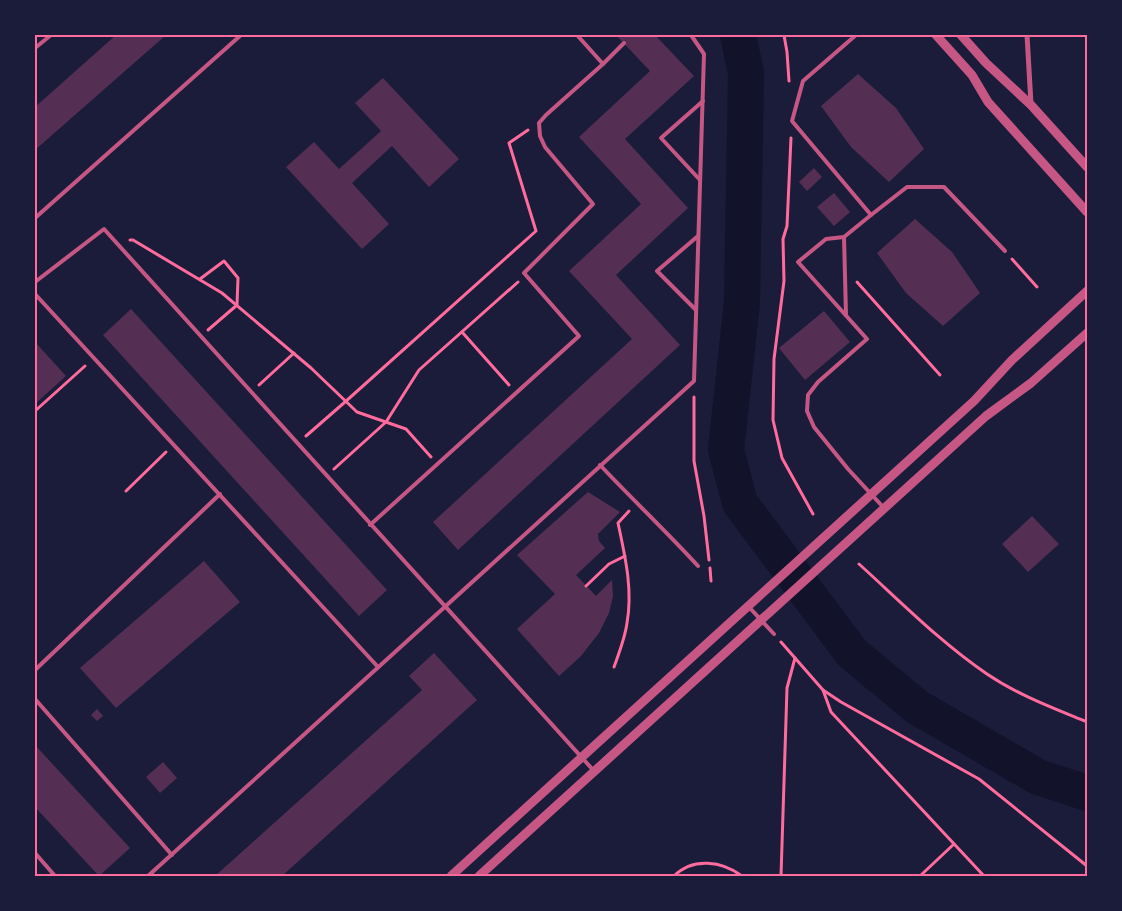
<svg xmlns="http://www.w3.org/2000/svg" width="1122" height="911" viewBox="0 0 1122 911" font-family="Inter,sans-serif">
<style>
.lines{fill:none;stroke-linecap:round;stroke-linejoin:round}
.river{stroke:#12122b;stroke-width:36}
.building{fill:#542f53}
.path{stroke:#ff6b9d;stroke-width:3}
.service{stroke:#c65784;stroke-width:4}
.minor{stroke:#c65784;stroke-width:5}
.tertiary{stroke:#c65784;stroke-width:9}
.neatline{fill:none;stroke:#ff6b9d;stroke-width:2}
</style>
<rect width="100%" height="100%" fill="#1b1b3a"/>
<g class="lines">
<!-- river -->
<path class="river" d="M738 35 746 73 742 302 726 450 740 503 852 653 917 707 1038 777 1087 793"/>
</g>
<!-- building -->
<g class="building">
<path d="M116 35H166L35 150V107Z"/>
<path d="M616 35H655L694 76 625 139 688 208 616 275 680 345 458 550 433 522 632 339 569 271 641 204 579 137 650 71Z"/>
<path d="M858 74 896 108 924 149 889 182 851 147 821 106Z"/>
<path d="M383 78 459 159 429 187 392 146 352 183 389 224 362 249 286 167 314 142 339 169 381 131 355 103Z"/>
<path d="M814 168 822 177 807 191 799 182Z"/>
<path d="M834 193 850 212 834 226 817 207Z"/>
<path d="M915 219 952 252 980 293 943 326 906 293 877 253Z"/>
<path d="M131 309 387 590 359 616 103 335Z"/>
<path d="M824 311 850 342 805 380 779 348Z"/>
<path d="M35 342 66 376 35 404Z"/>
<path d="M588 492 620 512 598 534 599 541 605 548 576 575 596 596 612 580 613 596 609 613 599 633 581 656 559 676 517 629 555 594 517 555Z"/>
<path d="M1032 516 1059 544 1028 572 1002 544Z"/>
<path d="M204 561 240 602 116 708 80 668Z"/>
<path d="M434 653 477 700 282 876H215L422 690 409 676Z"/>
<path d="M97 709 103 716 97 721 91 715Z"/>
<path d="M35 745 130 848 99 876 35 807Z"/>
<path d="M163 762 177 778 160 793 146 777Z"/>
</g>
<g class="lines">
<!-- path -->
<g class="path">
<path d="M784 35 787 52 789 81"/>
<path d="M791 138 787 226 783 239 784 281 774 359 773 420 782 458 813 514"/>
<path d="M130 240H133L222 293 311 368 357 412 406 429 431 457"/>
<path d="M1012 259 1037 287"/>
<path d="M200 279 224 261 238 278 237 305 208 330"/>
<path d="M857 282 940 375"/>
<path d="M462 332 509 385"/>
<path d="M259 385 294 353"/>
<path d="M694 397V461L704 516 709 560"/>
<path d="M35 411 85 366"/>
<path d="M306 436 345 402 536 231 509 143 528 130"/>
<path d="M334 469 386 422 419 370 518 282"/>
<path d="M126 491 166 452"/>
<path d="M859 564C900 601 940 642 987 674 1018 695 1053 708 1087 722"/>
<path d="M710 568 711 581"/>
<path d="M586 586 609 564 625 556"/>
<path d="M781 642 823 690 831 712 984 876"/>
<path d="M614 667C619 653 625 638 627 623 633 589 625 556 618 523L629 511"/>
<path d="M823 690 841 702 979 779 1087 866"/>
<path d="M674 876C693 857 722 861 742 876"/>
<path d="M781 876 787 688 795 658"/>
<path d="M920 876 954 844"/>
</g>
<!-- service -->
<g class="service">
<path d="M856 35 803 81 792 121 871 215 907 187H944L1005 251"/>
<path d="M35 48 51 35"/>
<path d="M603 64 624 43"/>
<path d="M700 180 661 138 703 101"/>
<path d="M871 215 844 237 826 239 798 262 867 339 818 382 808 395 807 411 814 427 848 469 884 508"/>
<path d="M35 218 241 35"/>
<path d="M844 237 846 315"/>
<path d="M35 282 104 229 594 771"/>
<path d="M35 294 378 667"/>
<path d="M696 310 657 271 698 236"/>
<path d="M600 465C632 499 666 531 698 566"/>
<path d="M370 525 579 336 524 273 593 204 545 147 540 136 539 123 546 115 603 64 577 35"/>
<path d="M748 606 774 634"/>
<path d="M35 670 220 494"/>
<path d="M35 699 172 855"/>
<path d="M35 853 55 876"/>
<path d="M148 876 694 381 704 54 691 35"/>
</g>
<!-- minor -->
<path class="minor" d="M1027 35 1031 104"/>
<!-- tertiary -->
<g class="tertiary">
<path d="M936 35 972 75 988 102 1087 212"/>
<path d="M961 35 986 63 1031 105 1087 167"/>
<path d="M451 876 974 401 1012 360 1087 291"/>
<path d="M479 876 986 416 1031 383 1087 333"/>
</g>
</g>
<!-- border -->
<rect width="1122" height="911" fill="none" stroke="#1b1b3a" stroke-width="72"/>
<rect x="36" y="36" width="1050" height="839" class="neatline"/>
</svg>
